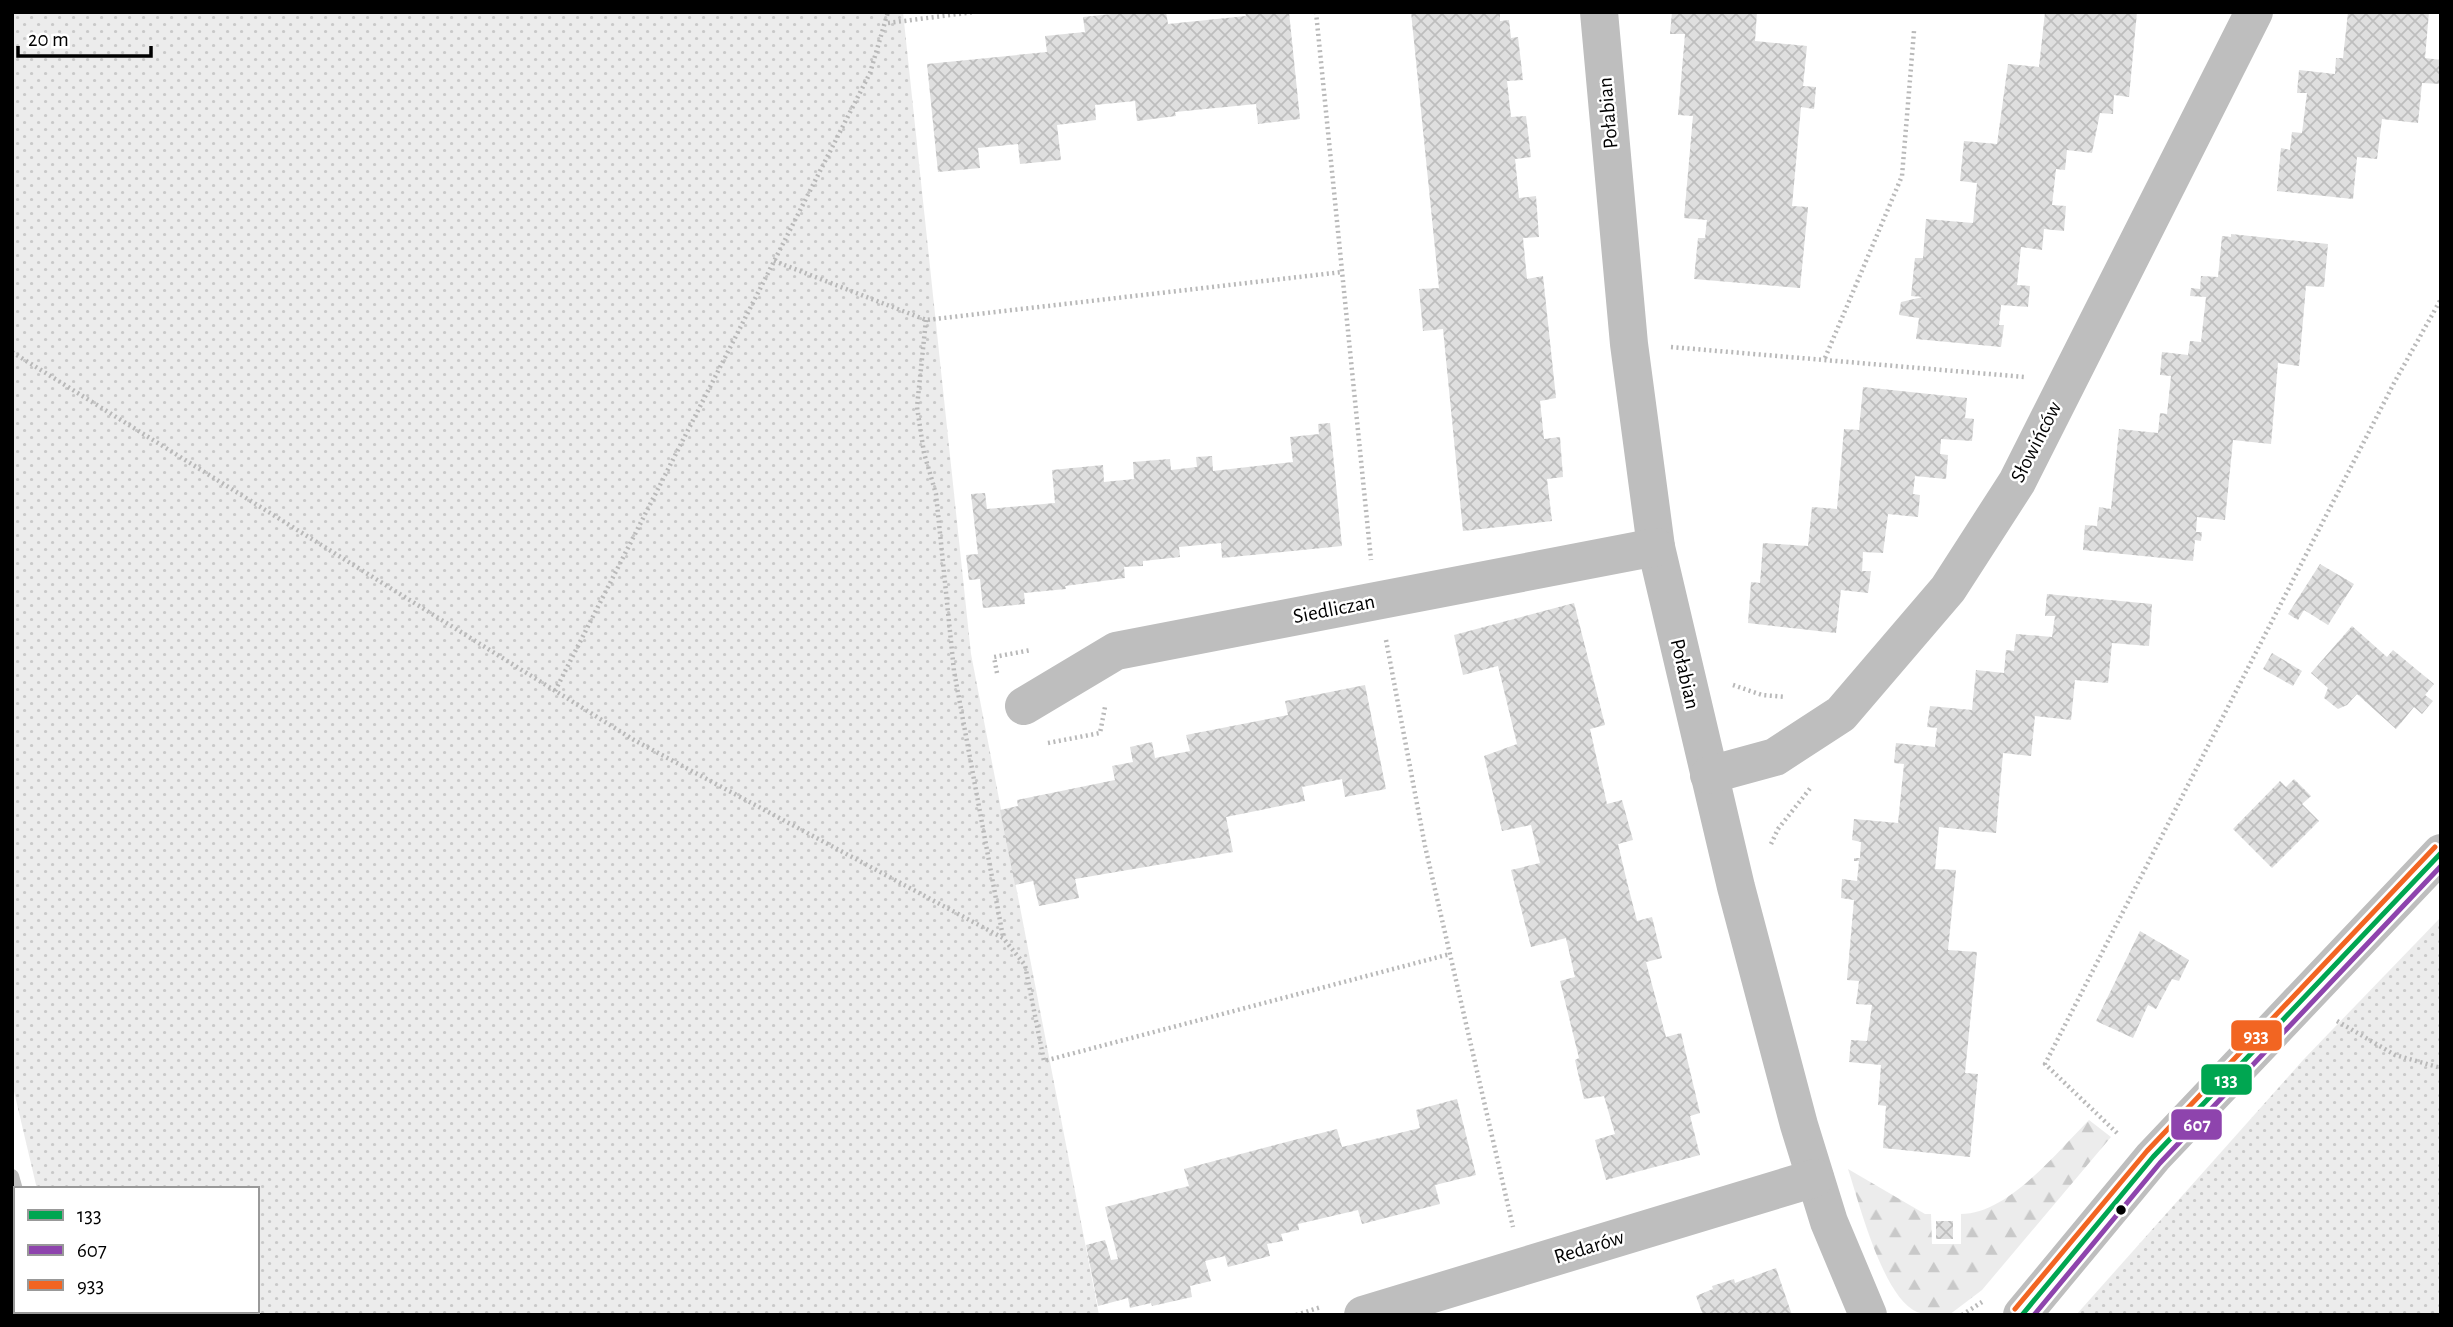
<svg xmlns="http://www.w3.org/2000/svg" width="2453" height="1327" viewBox="0 0 2453 1327" font-family="'Alegreya Sans',sans-serif">
<style>
.grass{fill:url(#grass-dots)}
.forest{fill:url(#forest-firs)}
.lines{fill:none;stroke-linecap:round;stroke-linejoin:round}
.stream{stroke:#bfbfbf;stroke-width:14}
.building{fill:url(#building-cross-hatch)}
.path{stroke:#b9b9b9;stroke-width:4.5;stroke-dasharray:2 3.5;stroke-linecap:butt}
.minor{stroke:#bebebe;stroke-width:38}
.bus-1-casing{stroke:#fff;stroke-width:10}
.bus-2-casing{stroke:#fff;stroke-width:10}
.bus-3-casing{stroke:#fff;stroke-width:10}
.bus-1{stroke:#00a651;stroke-width:5}
.bus-2{stroke:#8e44ad;stroke-width:5}
.bus-3{stroke:#f26522;stroke-width:5}
.bus-dot{fill:#000;stroke:#fff;stroke-width:2.5}
.labels{text-anchor:middle;dominant-baseline:central;stroke-width:5;stroke-linejoin:round;paint-order:stroke}
.street-label{font-size:21px;fill:#000;stroke:#fff}
.line-badge{stroke:#fff;stroke-width:2.5}
.badge-label{font-size:19px;text-anchor:middle;font-weight:bold;fill:#fff}
</style>
<defs>
<pattern id="grass-dots" width="8" height="8" patternUnits="userSpaceOnUse" patternTransform="scale(1.75)"><rect width="8" height="8" fill="#ececec"/><path d="M2 2h.1M6 6h.1" fill="none" stroke="#c9c9c9" stroke-width="1.8" stroke-linecap="round"/></pattern>
<pattern id="forest-firs" width="22" height="20" patternUnits="userSpaceOnUse" patternTransform="scale(1.75)"><rect width="22" height="20" fill="#ececec"/><path d="M5 1l3.5 6h-7zM16 11l3.5 6h-7z" fill="#c9c9c9"/></pattern>
<pattern id="building-cross-hatch" width="8" height="8" patternUnits="userSpaceOnUse" patternTransform="scale(1.75)"><rect width="8" height="8" fill="#dfdfdf"/><path d="M0 0l8 8M0 8l8-8" fill="none" stroke="#bebebe"/></pattern>
</defs>
<rect width="100%" height="100%" fill="#fff"/>
<!-- grass -->
<g class="grass">
<path d="M12 12H903L971 654 1099 1315H64L63 1311H257V1189H37L12 1083Z"/>
<path d="M2441 917V1315H2076L2304 1059Z"/>
</g>
<!-- forest -->
<path class="forest" d="M2089 1120 2111 1137 1982 1290 1949 1315C1939 1315 1927 1316 1917 1312 1883 1298 1859 1202 1848 1169L1925 1214H1931L1932 1244H1961V1214C2008 1214 2057 1152 2089 1120Z"/>
<g class="lines">
<!-- stream -->
<g class="stream">
<path d="M12 1176 16 1190"/>
<path d="M37 1311 38 1315"/>
</g>
</g>
<!-- building -->
<g class="building">
<path d="M1131 12H1166L1168 24 1246 16 1245 12H1289L1300 119 1258 124 1256 104 1175 112 1176 116 1137 121 1135 101 1095 105 1096 120 1057 125 1061 160 1020 164 1018 144 978 148 980 168 938 172 927 64 1047 52 1045 36 1085 32 1083 17Z"/>
<path d="M1411 12H1500V21L1509 20 1511 38 1518 37 1523 80 1507 81 1511 117 1526 116 1531 157 1515 159 1519 198 1536 196 1539 237 1523 238 1527 279 1543 276 1556 398 1540 401 1544 439 1560 437 1563 477 1547 479 1552 521 1463 531 1443 329 1423 331 1419 289 1439 288Z"/>
<path d="M1672 12H1757L1755 41 1807 46 1803 86 1816 87 1814 109 1801 107 1792 206 1808 207 1800 288 1694 279 1698 238H1705L1707 220 1684 218 1693 116 1678 115 1685 34H1670Z"/>
<path d="M2045 12H2137L2129 97 2114 95 2113 114 2100 113 2092 153 2067 150 2065 170 2056 169 2052 205 2066 206 2064 231 2044 229 2042 250 2021 247 2017 285 2030 286 2028 307 2001 305 1999 325H2004L2001 347 1916 339 1919 318 1899 315 1901 302 1923 297 1911 296 1915 258H1923L1926 219 1973 223 1977 183 1960 181 1964 141 1997 144 2008 64 2039 67Z"/>
<path d="M2348 12H2429L2425 58 2441 60V84L2422 83 2418 123 2382 119 2377 159 2357 157 2353 199 2277 191 2281 148 2290 150 2292 132 2302 133 2307 93H2297L2299 70 2335 74 2336 58H2343Z"/>
<path d="M2231 234 2328 244 2324 287 2306 286 2299 366 2278 363 2271 444 2233 440 2225 520 2197 517 2196 532H2202L2201 541 2195 540 2193 561 2083 550 2085 525 2097 526 2099 507 2111 509 2119 429 2158 433 2160 413 2167 414 2171 376 2160 375 2162 352 2188 355 2190 341 2201 342 2206 297 2190 296 2191 288 2200 289 2201 276 2218 277 2222 236 2231 237Z"/>
<path d="M1863 387 1967 398 1965 418 1974 419 1972 441 1941 439 1940 454 1948 455 1946 479 1915 476 1913 494 1920 495 1918 517 1888 514 1883 553 1863 552 1862 571H1871L1868 593 1841 590 1836 633 1748 623 1751 582 1760 583 1763 543 1808 546 1812 507 1837 509 1844 429 1859 430Z"/>
<path d="M1330 423 1342 546 1222 558 1221 543 1179 547 1180 557 1143 561V566L1124 567 1125 578 1065 586 1066 589 1024 593 1025 604 983 608 980 579 969 580 966 555 978 554 971 494 985 493 987 509 1055 503 1052 470 1103 465 1104 482 1134 479 1133 462 1170 459 1171 470 1197 467 1196 457 1212 456 1213 471 1293 462 1290 437 1319 434 1318 424Z"/>
<path d="M2320 564 2354 584 2328 625 2304 610 2298 620 2288 614Z"/>
<path d="M2047 594 2152 604 2149 646 2112 643 2108 683 2075 680 2071 720 2035 716 2031 756 2003 753 1996 833 1939 827 1935 869 1956 870 1948 950 1977 952 1965 1073 1978 1074 1970 1157 1883 1148 1886 1106 1878 1105 1881 1065 1849 1062 1851 1040 1867 1041 1872 1005 1856 1004 1859 981 1847 980 1854 900 1841 898 1842 879 1857 881 1859 861H1854V858H1860L1861 842 1852 840 1854 819 1898 823 1904 764 1894 763 1896 743 1935 747 1937 728 1927 727 1930 706 1972 710 1976 670 2004 673 2006 650 2014 651 2016 634 2052 637 2055 616H2045Z"/>
<path d="M1574 603 1605 725 1590 729 1607 804 1622 800 1633 840 1618 844 1627 882 1637 921 1652 917 1662 958 1646 962 1666 1037 1681 1033 1700 1113 1690 1116 1700 1155 1606 1180 1595 1140 1615 1134 1604 1096 1584 1099 1575 1060 1579 1058 1560 981 1575 977 1566 938 1531 947 1511 870 1540 863 1531 825 1502 831 1484 756 1517 744 1498 666 1463 675 1454 635Z"/>
<path d="M2352 626 2387 657 2393 650 2434 684 2425 695 2433 701 2422 714 2414 707 2396 729 2357 694 2347 705 2338 709 2324 698 2328 688 2311 673Z"/>
<path d="M2272 653 2302 671 2293 686 2263 669Z"/>
<path d="M1365 685 1386 789 1345 797 1342 779 1302 787 1305 801 1226 817 1233 852 1075 879 1079 898 1039 906 1033 881 1015 885 1000 810 1018 806 1017 800 1115 780 1112 766 1133 762 1130 747 1152 742 1155 758 1190 751 1186 735 1288 715 1285 701Z"/>
<path d="M2294 779 2311 796 2302 804 2319 821 2272 868 2233 829 2280 781 2286 787Z"/>
<path d="M2140 931 2189 960 2179 981 2172 979 2156 1009 2148 1005 2133 1038 2096 1021Z"/>
<path d="M1457 1099 1476 1175 1435 1185 1440 1204 1362 1224 1358 1210 1298 1224 1299 1230 1281 1234 1283 1241 1267 1244 1270 1256 1228 1267 1225 1256 1205 1261 1211 1281 1190 1286 1192 1297 1152 1306 1151 1303 1130 1308 1128 1298 1098 1306 1086 1245 1105 1240 1111 1260 1118 1259 1105 1207 1189 1186 1184 1169 1298 1139 1337 1129 1342 1147 1420 1128 1416 1110Z"/>
<rect x="1936" y="1221" width="17" height="18"/>
<path d="M1776 1268 1792 1315H1703L1696 1296 1713 1289 1712 1286 1734 1279 1735 1283Z"/>
</g>
<g class="lines">
<!-- path -->
<g class="path">
<path d="M1316 12 1371 560"/>
<path d="M888 23 974 12"/>
<path d="M774 261 926 320 1342 272"/>
<path d="M926 320 917 407 924 453 936 494 954 671 1003 937"/>
<path d="M1671 347 2025 377"/>
<path d="M12 352 634 740 1003 938 1025 965 1044 1061 1450 954"/>
<path d="M1825 358 1902 176 1914 31"/>
<path d="M1386 640 1425 846 1513 1227"/>
<path d="M997 673 994 657 1031 650"/>
<path d="M1733 685 1762 695 1786 697"/>
<path d="M555 691 870 73 888 12"/>
<path d="M1048 743 1100 733 1105 707"/>
<path d="M1771 844 1778 829 1812 786"/>
<path d="M2337 1021 2395 1055 2441 1068"/>
<path d="M2117 1133 2045 1064 2394 383 2441 299"/>
<path d="M1296 1315 1321 1307"/>
<path d="M1962 1315 1982 1302"/>
</g>
<!-- minor -->
<g class="minor">
<path d="M1599 12 1629 344 1656 547 1736 887 1799 1125 1829 1222 1868 1315"/>
<path d="M1024 706 1116 651 1656 547"/>
<path d="M1709 775 1775 757 1841 714 1948 589 2017 482 2254 12"/>
<path d="M1363 1315 1815 1178"/>
<path d="M2022 1315 2153 1157 2441 853"/>
</g>
<!-- bus-1 casing -->
<g class="bus-1-casing">
<path id="bus-1" d="M2022 1315 2153 1157 2441 853"/>
</g>
<!-- bus-2 casing -->
<g class="bus-2-casing">
<path id="bus-2" d="M2034 1315 2160 1163 2441 866"/>
</g>
<!-- bus-3 casing -->
<g class="bus-3-casing">
<path id="bus-3" d="M2015 1309 2147 1151 2435 847"/>
</g>
<!-- bus-1 -->
<use href="#bus-1" class="bus-1"/>
<!-- bus-2 -->
<use href="#bus-2" class="bus-2"/>
<!-- bus-3 -->
<use href="#bus-3" class="bus-3"/>
</g>
<!-- markers -->
<circle class="bus-dot" cx="2121" cy="1210" r="6"/>
<g class="labels">
<!-- street labels -->
<g class="street-label">
<text transform="translate(1608 113) rotate(-95)">Połabian</text>
<text transform="translate(2036 442) rotate(-63)">Słowińców</text>
<text transform="translate(1334 609) rotate(-11)">Siedliczan</text>
<text transform="translate(1685 674) rotate(77)">Połabian</text>
<text transform="translate(1589 1247) rotate(-17)">Redarów</text>
</g>
</g>
<g class="line-badge">
<rect x="2230" y="1019" width="53" height="33" rx="7" fill="#f26522"/>
<rect x="2200" y="1063" width="53" height="33" rx="7" fill="#00a651"/>
<rect x="2170" y="1108" width="53" height="33" rx="7" fill="#8e44ad"/>
</g>
<g class="badge-label">
<text x="2256" y="1042">933</text>
<text x="2226" y="1086">133</text>
<text x="2197" y="1131">607</text>
</g>
<!-- border -->
<rect width="2453" height="1327" fill="none" stroke="#000000" stroke-width="28"/>
<!-- legend -->
<rect x="14" y="1187" width="245" height="126" fill="#ffffff" stroke="#999999" stroke-width="2"/>
<rect x="28" y="1210" width="35" height="10" fill="#00a651" stroke="#999999" stroke-width="2"/>
<text x="77" y="1222" font-size="21" fill="#000000">133</text>
<rect x="28" y="1245" width="35" height="10" fill="#8e44ad" stroke="#999999" stroke-width="2"/>
<text x="77" y="1257" font-size="21" fill="#000000">607</text>
<rect x="28" y="1280" width="35" height="10" fill="#f26522" stroke="#999999" stroke-width="2"/>
<text x="77" y="1292" font-size="21" fill="#000000">933</text>
<!-- scale -->
<path d="M18 46v10h133v-10" fill="none" stroke="#000000" stroke-width="3.5"/>
<text x="28" y="46" font-size="21" fill="#000000" stroke="#ffffff" stroke-width="5" paint-order="stroke">20 m</text>
</svg>
